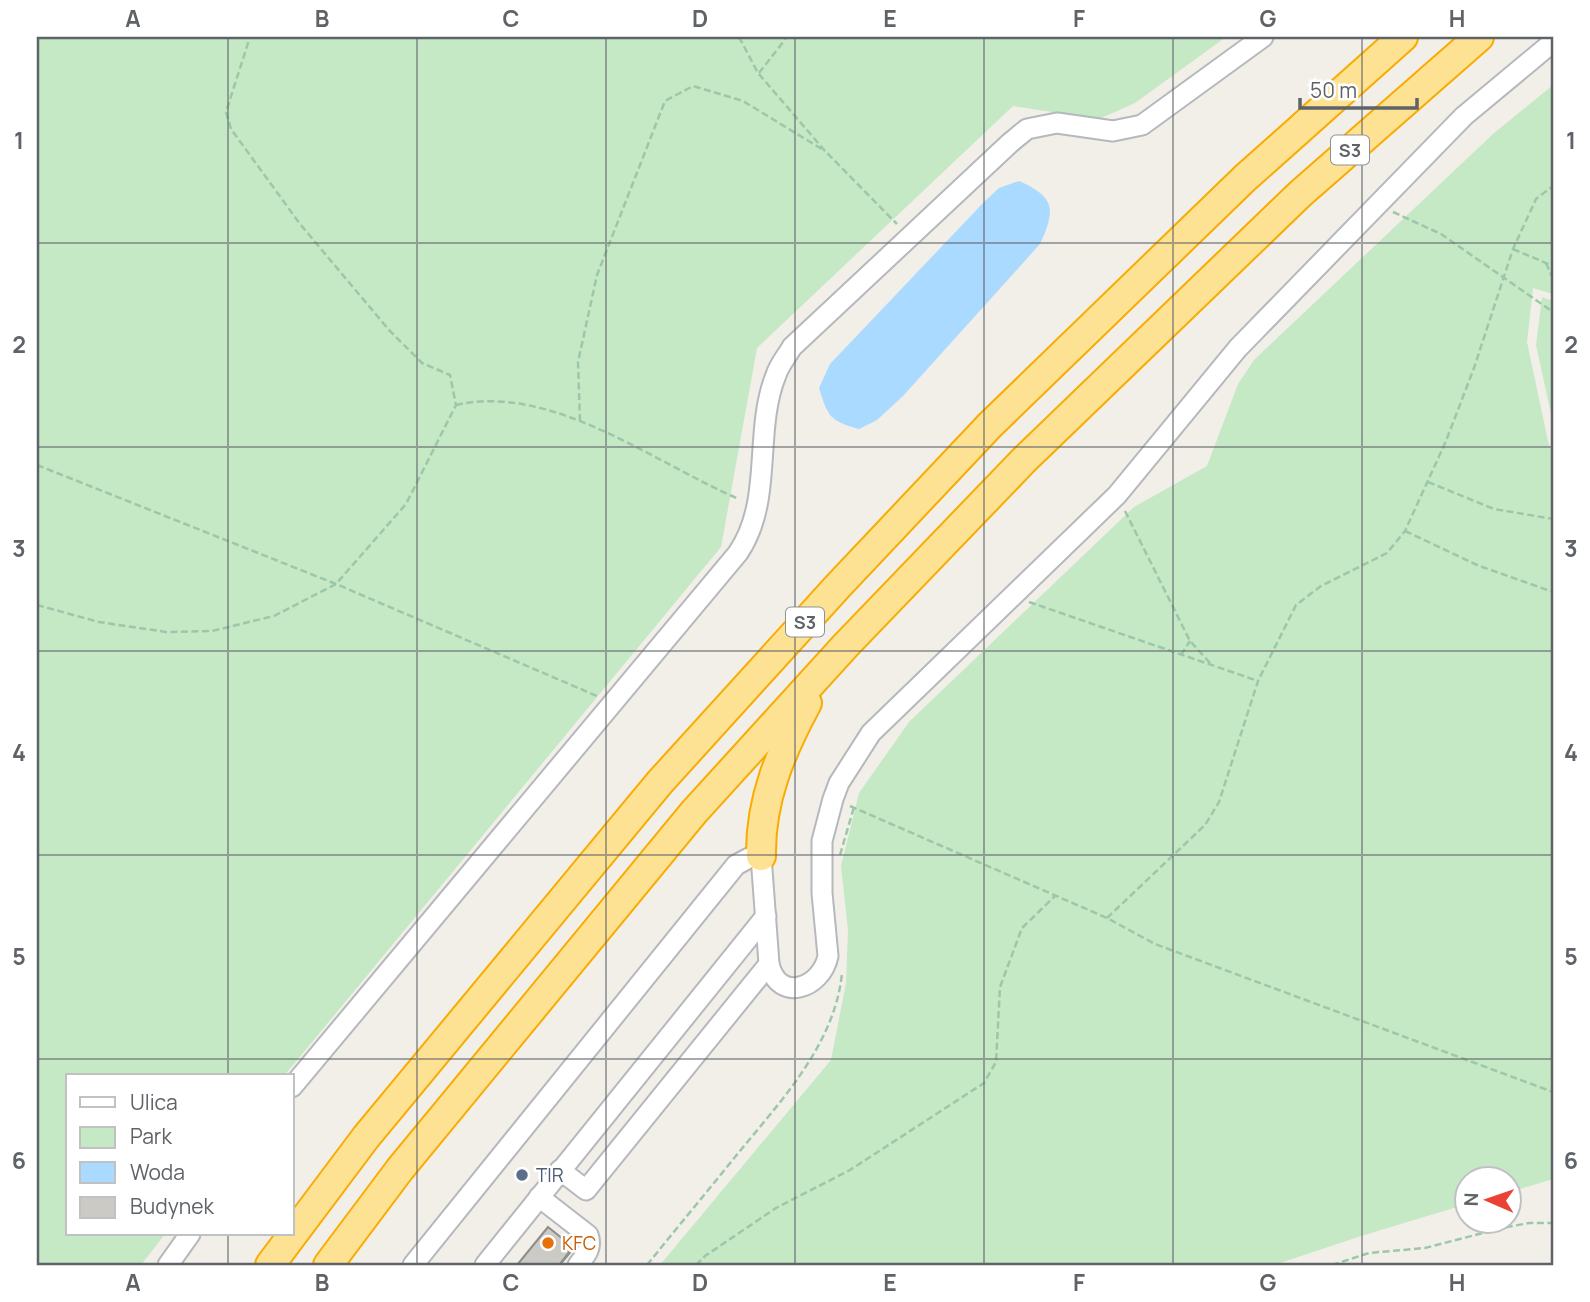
<svg xmlns="http://www.w3.org/2000/svg" width="1590" height="1302" viewBox="0 0 1590 1302" font-family="Manrope,sans-serif">
<style>
.green{fill:#c5e8c5}
.water{fill:#aadaff}
.lines{fill:none;stroke-linecap:round;stroke-linejoin:round}
.minor-casing{stroke:#b5b8bc;stroke-width:23}
.highway-casing{stroke:#f9ab00;stroke-width:32}
.path{stroke:#9cc7a9;stroke-width:2.5;stroke-dasharray:7 3.5;stroke-linecap:butt}
.minor{stroke:#fff;stroke-width:19}
.highway{stroke:#fde293;stroke-width:28}
.shaded-wall{fill:#8f8d8a}
.building{fill:#cccac5;stroke:#8f8d8a;stroke-width:2}
.grid{fill:none;stroke:#5f6368;stroke-width:2;stroke-opacity:0.55}
.service-dot{fill:#5c6f8a;stroke:#fff;stroke-width:2.5}
.food-dot{fill:#e8710a;stroke:#fff;stroke-width:2.5}
.labels{text-anchor:middle;dominant-baseline:central;stroke-width:5;stroke-linejoin:round;paint-order:stroke}
.shield{fill:#fff;stroke:#8f9295;stroke-width:2}
.shield-label{font-size:18px;font-weight:bold;fill:#5f6368}
.service-label{font-size:19px;fill:#4e5e75;stroke:#fff;text-anchor:start}
.food-label{font-size:19px;fill:#c56008;stroke:#fff;text-anchor:start}
.neatline{fill:none;stroke:#5f6368;stroke-width:2.5}
.grid-label{font-size:23px;text-anchor:middle;font-weight:bold;fill:#5f6368}
</style>
<rect width="100%" height="100%" fill="#f1efe8"/>
<!-- green -->
<g class="green">
<path d="M37 37H1226L1135 103 1099 119 1013 106 757 348 721 547 284 1076H68V1234H165L141 1265H37Z"/>
<path d="M1553 85V294L1533 288 1527 342 1548 441 1553 455V1179L1510 1192V1180H1468L1467 1204 1361 1236 1274 1265H660L831 1060 846 983 848 930 841 866 859 793 909 722 1134 507 1207 466 1238 384 1254 360 1493 134Z"/>
<path d="M1542 297 1553 301V423L1536 345Z"/>
</g>
<!-- water -->
<path class="water" d="M1019 181C1055 197 1056 209 1040 244L903 396 877 420 859 429C830 421 828 417 819 388L830 364 984 202 999 188Z"/>
<g class="lines">
<!-- minor casing -->
<g class="minor-casing">
<g id="minor">
<path d="M769 964C779 1003 821 989 828 956L822 893V841L833 799 839 783 871 733 1117 495 1238 348 1464 116 1553 42"/>
<path d="M292 1087 738 553C774 500 753 432 776 375 779 365 787 356 792 347L1010 143 1027 129 1057 123 1113 131 1142 125 1263 37"/>
<path d="M539 1197 588 1235C593 1248 585 1256 578 1265"/>
<path d="M168 1265 190 1234"/>
<path d="M413 1265 736 865 749 858 761 856 769 964 586 1190 560 1170"/>
<path d="M485 1265 766 916"/>
</g>
</g>
<!-- highway casing -->
<g class="highway-casing">
<g id="highway">
<path d="M761 856C760 800 781 751 807 703"/>
<path d="M270 1265 366 1137 660 782 838 586 990 425 1245 178 1403 37"/>
<path d="M328 1265 400 1169 694 812 846 645 1024 460 1300 194 1479 37"/>
</g>
</g>
<!-- path -->
<g class="path">
<path d="M739 37 758 73 825 151 897 224"/>
<path d="M759 73 787 37"/>
<path d="M1393 212 1441 234 1553 312"/>
<path d="M1513 249 1553 266"/>
<path d="M1546 263 1553 279"/>
<path d="M456 405C552 383 654 463 739 499"/>
<path d="M580 421 578 362 597 275 665 101 693 86 743 101 825 151"/>
<path d="M37 465 336 584 597 696"/>
<path d="M1428 482 1494 509 1553 519"/>
<path d="M1125 511 1190 641 1210 663"/>
<path d="M1405 531 1477 565 1553 592"/>
<path d="M1029 602 1258 681"/>
<path d="M37 605 99 622 166 632 212 631 274 616 336 584 406 504 456 405 450 375 422 363 389 330 300 224 231 129 226 112 250 37"/>
<path d="M1181 655 1190 641"/>
<path d="M850 806 1107 918 1155 944 1553 1092"/>
<path d="M840 855 854 807"/>
<path d="M1107 918 1205 825 1219 802 1258 681 1296 605 1321 586 1387 553 1405 531 1446 441 1474 368 1513 249 1536 199 1553 186"/>
<path d="M647 1265C676 1229 706 1193 735 1157 779 1103 835 1045 842 973"/>
<path d="M696 1265 705 1256 776 1208 850 1170 984 1083 996 1062 1000 987 1022 928 1055 896"/>
<path d="M1332 1265 1369 1253 1425 1248 1502 1228 1529 1223H1553"/>
</g>
<!-- minor -->
<use href="#minor" class="minor"/>
<!-- highway -->
<use href="#highway" class="highway"/>
</g>
<!-- shaded-wall -->
<path class="shaded-wall" d="M573 1247 571 1253 561 1265H559Z"/>
<!-- building -->
<path class="building" d="M548 1227 573 1247 559 1265H517Z"/>
<!-- grid -->
<path class="grid" d="M228 37V1076M417 37V1265M606 37V1265M795 37V1265M984 37V1265M1173 37V1265M1362 37V1265M37 243H1553M37 447H1553M37 651H1553M37 855H1553M37 1059H1553M228 1234V1265"/>
<!-- markers -->
<circle class="service-dot" cx="522" cy="1175" r="7"/>
<circle class="food-dot" cx="548" cy="1243" r="7"/>
<g class="labels">
<!-- shield labels -->
<g class="shield">
<rect x="1331" y="135.5" width="38" height="29" rx="5"/>
<rect x="786" y="607.5" width="38" height="29" rx="5"/>
</g>
<g class="shield-label">
<text x="1350" y="150">S3</text>
<text x="805" y="622">S3</text>
</g>
<!-- service labels -->
<g class="service-label">
<text x="536" y="1175">TIR</text>
</g>
<!-- food labels -->
<g class="food-label">
<text x="562" y="1243">KFC</text>
</g>
</g>
<!-- border -->
<rect width="1590" height="1302" fill="none" stroke="#ffffff" stroke-width="77"/>
<!-- legend -->
<rect x="66" y="1074" width="228" height="161" fill="#ffffff" stroke="#bfc1c3" stroke-width="2"/>
<rect x="80" y="1097" width="35" height="10" fill="#ffffff" stroke="#bfc1c3" stroke-width="2"/>
<text x="130" y="1110" font-size="21" fill="#5f6368">Ulica</text>
<rect x="80" y="1127" width="35" height="21" fill="#c5e8c5" stroke="#bfc1c3" stroke-width="2"/>
<text x="130" y="1144" font-size="21" fill="#5f6368">Park</text>
<rect x="80" y="1162" width="35" height="21" fill="#aadaff" stroke="#bfc1c3" stroke-width="2"/>
<text x="130" y="1180" font-size="21" fill="#5f6368">Woda</text>
<rect x="80" y="1197" width="35" height="21" fill="#cccac5" stroke="#bfc1c3" stroke-width="2"/>
<text x="130" y="1214" font-size="21" fill="#5f6368">Budynek</text>
<!-- north arrow -->
<g transform="translate(1488 1200) rotate(272)"><circle r="33" fill="#ffffff" stroke="#bfc1c3" stroke-width="2"/>
<path d="M0-5L12 26L0 18L-12 26Z" fill="#ea4335"/>
<text y="-10" font-size="19" font-weight="bold" text-anchor="middle" fill="#5f6368">N</text>
</g>
<!-- scale -->
<path d="M1300 98v10h117v-10" fill="none" stroke="#5f6368" stroke-width="3.5"/>
<text x="1310" y="98" font-size="21" fill="#5f6368" stroke="#ffffff" stroke-width="5" paint-order="stroke">50 m</text>
<rect x="38" y="38" width="1514" height="1226" class="neatline"/>
<g class="grid-label">
<text x="133" y="27">A</text>
<text x="322" y="27">B</text>
<text x="511" y="27">C</text>
<text x="700" y="27">D</text>
<text x="890" y="27">E</text>
<text x="1079" y="27">F</text>
<text x="1268" y="27">G</text>
<text x="1457" y="27">H</text>
<text x="19" y="149">1</text>
<text x="1571" y="149">1</text>
<text x="19" y="353">2</text>
<text x="1571" y="353">2</text>
<text x="19" y="557">3</text>
<text x="1571" y="557">3</text>
<text x="19" y="761">4</text>
<text x="1571" y="761">4</text>
<text x="19" y="965">5</text>
<text x="1571" y="965">5</text>
<text x="19" y="1169">6</text>
<text x="1571" y="1169">6</text>
<text x="133" y="1291">A</text>
<text x="322" y="1291">B</text>
<text x="511" y="1291">C</text>
<text x="700" y="1291">D</text>
<text x="890" y="1291">E</text>
<text x="1079" y="1291">F</text>
<text x="1268" y="1291">G</text>
<text x="1457" y="1291">H</text>
</g>
</svg>
